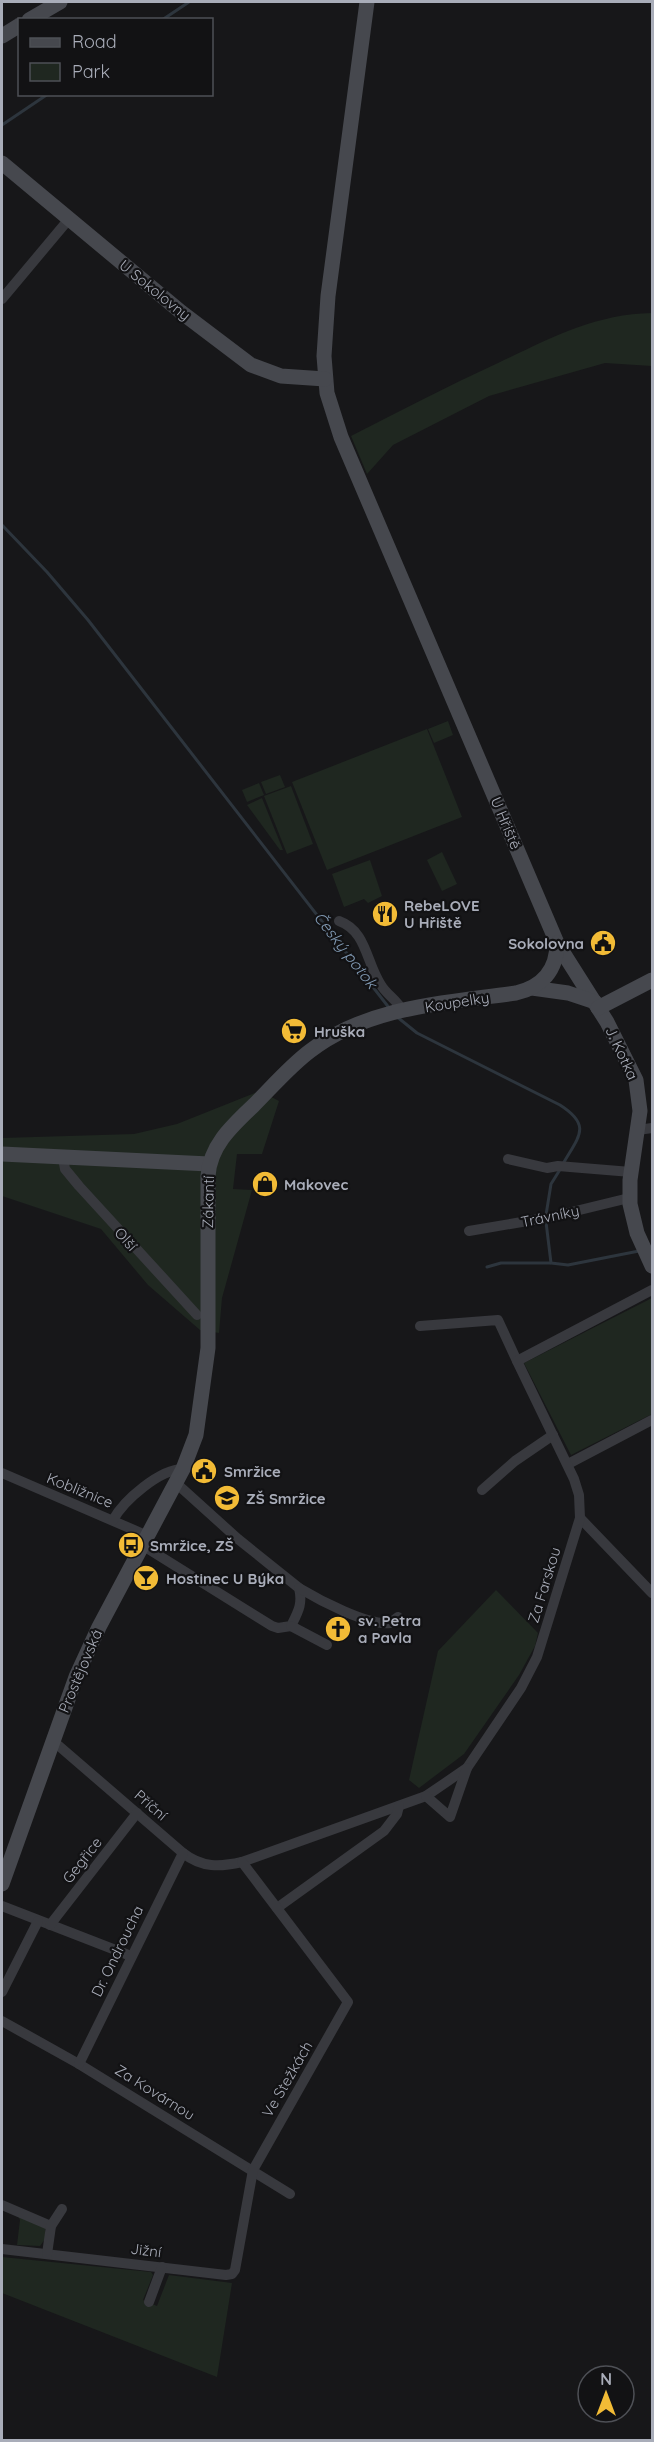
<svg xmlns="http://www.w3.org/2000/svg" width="654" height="2442" viewBox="0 0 654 2442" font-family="Quicksand,sans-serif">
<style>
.green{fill:#1f2720}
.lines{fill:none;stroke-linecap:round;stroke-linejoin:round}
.stream{stroke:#2d353d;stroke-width:3}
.street{stroke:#38393e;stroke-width:10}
.secondary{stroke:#46484e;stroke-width:15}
.labels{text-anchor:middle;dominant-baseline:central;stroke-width:4.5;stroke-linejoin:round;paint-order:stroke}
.street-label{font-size:15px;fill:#a9adb9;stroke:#121214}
.poi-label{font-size:15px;font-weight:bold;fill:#a9adb9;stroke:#121214;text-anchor:start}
.water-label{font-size:16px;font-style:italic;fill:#819ab4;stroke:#121214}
</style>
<rect width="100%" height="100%" fill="#171719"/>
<!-- green -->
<g class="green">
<path d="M652 313V366L605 363 489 396 393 445 367 474 351 436C400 411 448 386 498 363 549 339 594 314 652 313Z"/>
<path d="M448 721 453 735 434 743 428 729Z"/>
<path d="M427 729 462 817 327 870 292 782Z"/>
<path d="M280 775 285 787 266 794 261 782Z"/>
<path d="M259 783 264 795 247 802 242 790Z"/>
<path d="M291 786 313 844 287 854 264 796Z"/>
<path d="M262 798 283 850H280L247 805Z"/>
<path d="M442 852 457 884 442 891 427 860Z"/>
<path d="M370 860 382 896 368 903 364 899 344 907 332 874Z"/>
<path d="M260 1091 279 1101 262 1154H237L233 1189 252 1190 222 1298 219 1333 200 1330 148 1285 101 1229 2 1196V1138L134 1134 177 1124Z"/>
<path d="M652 1298V1414L571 1455 524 1363Z"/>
<path d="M496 1590 538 1633 535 1646 519 1675 464 1754 419 1788 409 1780 438 1651Z"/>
<path d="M18 2216 45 2228V2239L40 2246 17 2245 20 2220Z"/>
<path d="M2 2257 151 2272 153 2275 143 2300 157 2306 169 2275 232 2283 217 2377 2 2293Z"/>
</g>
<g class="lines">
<!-- stream -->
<g class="stream">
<path d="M162 20 189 2"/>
<path d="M2 125 48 94"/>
<path d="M2 525 47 572 88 620 390 1009"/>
<path d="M396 1016 417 1033 560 1105C591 1125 580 1135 564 1162"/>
<path d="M546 1215 551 1184 561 1168"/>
<path d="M546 1222 551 1263 568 1265 639 1251"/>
<path d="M487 1267 501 1263H550"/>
</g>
<!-- street -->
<g class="street">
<path d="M2 299 69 219"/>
<path d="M339 921C367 931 366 963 381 985 387 995 397 1000 402 1010"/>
<path d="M638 1130 652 1128"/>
<path d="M63 1158 65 1169 79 1186 197 1315"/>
<path d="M508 1159 547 1168 558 1166 631 1172"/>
<path d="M469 1231 551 1217 629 1198"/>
<path d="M420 1326 498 1320 517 1361"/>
<path d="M568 1464 652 1420"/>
<path d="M2 1473 148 1536"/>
<path d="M482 1490 515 1461 553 1435"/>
<path d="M580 1518 652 1593"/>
<path d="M113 1520C124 1500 160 1469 183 1469"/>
<path d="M142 1545 272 1626 278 1628 291 1626C298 1612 303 1604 299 1588L238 1539 176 1483"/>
<path d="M299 1588C319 1600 368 1626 390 1623L398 1617"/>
<path d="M291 1626 327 1645"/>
<path d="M52 1740 183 1853C202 1868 220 1867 242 1862L426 1796 467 1768 521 1688 537 1657 580 1518 579 1495 574 1479 517 1361 652 1290"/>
<path d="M426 1796 450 1817 467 1768"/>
<path d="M2 1906 131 1956"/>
<path d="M277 1908 384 1831 397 1814 399 1806"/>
<path d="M50 1925 137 1813"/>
<path d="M2 1992 38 1921"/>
<path d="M2 2021 79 2064 290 2194"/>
<path d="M79 2064 183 1853"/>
<path d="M2 2205 51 2226"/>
<path d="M2 2249 226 2275 232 2274 235 2270 253 2170 348 2002 242 1862"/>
<path d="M47 2254 51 2226 62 2209"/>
<path d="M149 2302 162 2267"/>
</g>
<!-- secondary -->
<g class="secondary">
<path d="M367 2 328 296 324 356 327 393 341 437 557 943 607 1022 636 1080 640 1111 630 1180V1204L637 1233 652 1266"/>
<path d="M29 20 60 2"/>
<path d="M2 36 20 25"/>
<path d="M2 163 181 312 251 365 281 376 325 379"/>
<path d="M532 988 568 993 595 1002"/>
<path d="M598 1008 652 980"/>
<path d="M2 1154 209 1164"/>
<path d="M2 1884 76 1677 99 1627 183 1469 196 1435 208 1348V1176C210 1145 233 1125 254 1105 272 1087 290 1066 310 1051 368 1006 446 1003 516 993 542 987 557 970 557 943"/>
</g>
</g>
<!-- icons -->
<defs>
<g id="restaurant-disc" transform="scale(1.35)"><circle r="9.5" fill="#f2bb36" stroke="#121214"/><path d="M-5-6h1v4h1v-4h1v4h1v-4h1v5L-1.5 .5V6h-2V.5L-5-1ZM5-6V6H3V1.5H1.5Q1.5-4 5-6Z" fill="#111"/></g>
<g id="civic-disc" transform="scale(1.35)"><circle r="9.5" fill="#f2bb36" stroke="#121214"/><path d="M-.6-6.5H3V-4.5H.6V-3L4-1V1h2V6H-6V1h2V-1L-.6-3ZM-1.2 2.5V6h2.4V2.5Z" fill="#111"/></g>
<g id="supermarket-disc" transform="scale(1.35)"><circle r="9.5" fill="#f2bb36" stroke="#121214"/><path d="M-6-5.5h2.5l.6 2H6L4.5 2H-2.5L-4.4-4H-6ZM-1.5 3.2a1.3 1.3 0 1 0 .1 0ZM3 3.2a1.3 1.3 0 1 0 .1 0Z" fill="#111"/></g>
<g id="shop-disc" transform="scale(1.35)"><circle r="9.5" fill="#f2bb36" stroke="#121214"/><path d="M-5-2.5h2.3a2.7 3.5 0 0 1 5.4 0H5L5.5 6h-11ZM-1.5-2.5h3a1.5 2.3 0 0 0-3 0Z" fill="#111"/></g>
<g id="school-disc" transform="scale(1.35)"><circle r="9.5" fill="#f2bb36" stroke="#121214"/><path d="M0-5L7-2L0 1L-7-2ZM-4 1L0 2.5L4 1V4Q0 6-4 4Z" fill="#111"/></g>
<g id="bus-disc" transform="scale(1.35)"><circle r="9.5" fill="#f2bb36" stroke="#121214"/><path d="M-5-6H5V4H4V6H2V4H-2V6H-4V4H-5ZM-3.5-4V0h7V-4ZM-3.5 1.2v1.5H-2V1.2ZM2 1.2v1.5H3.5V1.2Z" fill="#111"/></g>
<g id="bar-disc" transform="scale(1.35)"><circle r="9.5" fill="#f2bb36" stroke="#121214"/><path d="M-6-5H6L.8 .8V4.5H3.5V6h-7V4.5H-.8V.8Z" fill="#111"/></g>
<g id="church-disc" transform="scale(1.35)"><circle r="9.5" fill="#f2bb36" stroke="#121214"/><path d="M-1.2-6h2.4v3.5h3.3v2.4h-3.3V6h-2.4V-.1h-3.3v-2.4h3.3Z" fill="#111"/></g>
</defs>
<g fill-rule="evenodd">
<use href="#restaurant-disc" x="385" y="914"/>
<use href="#civic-disc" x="603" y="943"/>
<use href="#supermarket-disc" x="294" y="1031"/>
<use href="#shop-disc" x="265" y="1184"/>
<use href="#civic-disc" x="204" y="1471"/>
<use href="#school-disc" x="227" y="1498"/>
<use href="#bus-disc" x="131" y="1545"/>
<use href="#bar-disc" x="146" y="1578"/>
<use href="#church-disc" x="338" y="1629"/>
</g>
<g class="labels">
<!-- street labels -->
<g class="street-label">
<text transform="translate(155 290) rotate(39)">U Sokolovny</text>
<text transform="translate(506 823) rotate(67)">U Hřiště</text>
<text transform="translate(457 1002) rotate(-9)">Koupelky</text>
<text transform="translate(622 1053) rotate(65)">J. Kotka</text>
<text transform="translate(208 1202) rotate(-89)">Zákantí</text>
<text transform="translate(550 1216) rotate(-12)">Trávníky</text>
<text transform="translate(126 1239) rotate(48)">Olší</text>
<text transform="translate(80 1490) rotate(22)">Kobližnice</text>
<text transform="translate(544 1585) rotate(-73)">Za Farskou</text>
<text transform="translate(80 1671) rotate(-67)">Prostějovská</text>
<text transform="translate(151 1805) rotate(41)">Příční</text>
<text transform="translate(82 1860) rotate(-52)">Gegřice</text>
<text transform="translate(117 1951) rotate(-64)">Dr. Ondroucha</text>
<text transform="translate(287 2079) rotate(-60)">Ve Stežkách</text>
<text transform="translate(155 2092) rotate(32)">Za Kovárnou</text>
<text transform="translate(146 2250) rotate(7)">Jižní</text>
</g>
<!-- poi labels -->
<g class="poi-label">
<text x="404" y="905">RebeLOVE<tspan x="404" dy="17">U Hřiště</tspan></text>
<text x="584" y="943" text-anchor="end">Sokolovna</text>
<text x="314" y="1031">Hruška</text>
<text x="284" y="1184">Makovec</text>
<text x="224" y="1471">Smržice</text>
<text x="246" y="1498">ZŠ Smržice</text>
<text x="150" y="1545">Smržice, ZŠ</text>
<text x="166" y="1578">Hostinec U Býka</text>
<text x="358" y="1620">sv. Petra<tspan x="358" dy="17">a Pavla</tspan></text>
</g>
<!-- water labels -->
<g class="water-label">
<text transform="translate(346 950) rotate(52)">Český potok</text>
</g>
</g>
<!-- border -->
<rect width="654" height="2442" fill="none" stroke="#a9adb9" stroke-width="6"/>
<!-- legend -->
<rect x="18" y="18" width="195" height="78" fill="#121214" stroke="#4e5056" stroke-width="1.5"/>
<rect x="30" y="38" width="30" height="9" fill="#46484e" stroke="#4e5056" stroke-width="1.5"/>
<text x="72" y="48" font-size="18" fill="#a9adb9">Road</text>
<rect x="30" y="63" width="30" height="18" fill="#1f2720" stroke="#4e5056" stroke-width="1.5"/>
<text x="72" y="78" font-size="18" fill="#a9adb9">Park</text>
<!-- north arrow -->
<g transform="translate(606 2394)"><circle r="28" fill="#121214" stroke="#4e5056" stroke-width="1.5"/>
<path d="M0-4.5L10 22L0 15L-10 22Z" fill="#f2bb36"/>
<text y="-9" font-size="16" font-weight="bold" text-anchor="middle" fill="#a9adb9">N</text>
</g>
</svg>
